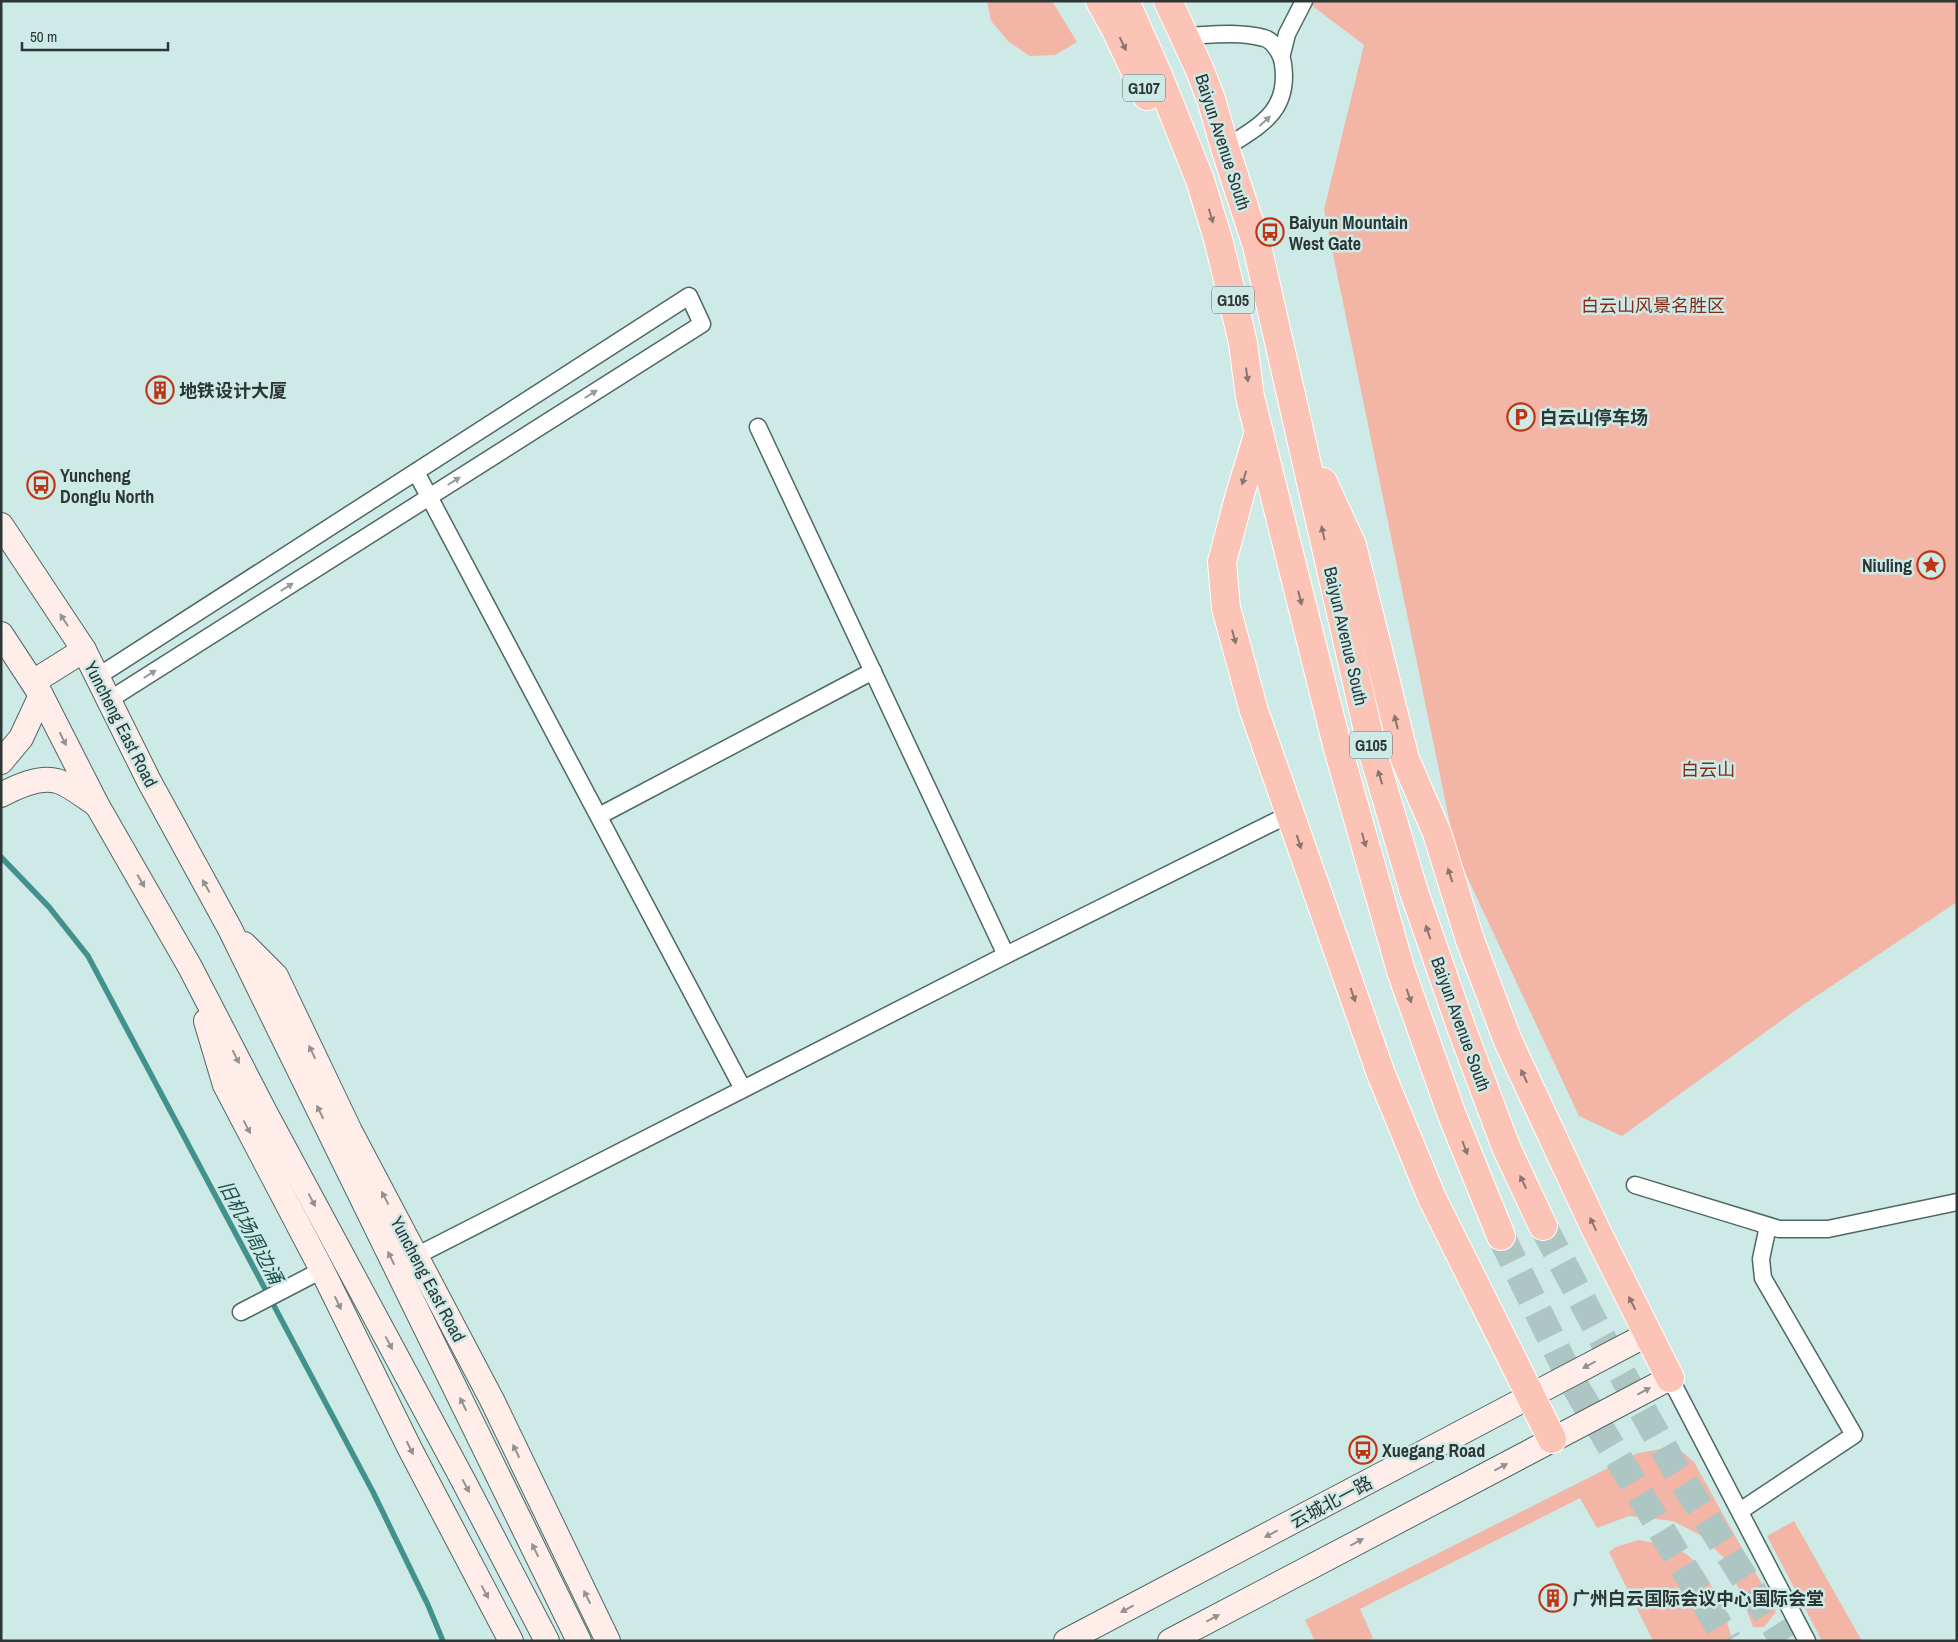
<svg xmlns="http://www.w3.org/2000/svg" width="1958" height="1642" viewBox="0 0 1958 1642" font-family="'Archivo Narrow','Noto Sans SC',sans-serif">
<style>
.green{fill:#f3b5a6}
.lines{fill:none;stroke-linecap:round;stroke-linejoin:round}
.stream{stroke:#42918c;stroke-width:5.5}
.highway-tunnel{stroke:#adc6c3;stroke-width:28;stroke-dasharray:28 14;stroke-linecap:butt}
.street-casing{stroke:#4e6765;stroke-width:19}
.secondary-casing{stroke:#4e6765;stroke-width:26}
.highway-casing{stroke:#fff;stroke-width:30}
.street{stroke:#fff;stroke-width:16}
.secondary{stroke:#feede9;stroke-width:24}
.highway{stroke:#fbc4b7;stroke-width:28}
.oneway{fill:#897670}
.oneway2{fill:#959a9a}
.oneway3{fill:#94928f}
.labels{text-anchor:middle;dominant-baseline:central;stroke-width:5;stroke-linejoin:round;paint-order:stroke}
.shield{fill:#cdeae7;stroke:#5c6c6a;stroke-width:1}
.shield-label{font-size:16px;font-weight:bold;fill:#2b3635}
.street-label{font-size:18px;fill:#2b3635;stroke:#cdeae7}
.poi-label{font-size:18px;font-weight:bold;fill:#2b3635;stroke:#cdeae7;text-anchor:start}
.park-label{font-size:18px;fill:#852a16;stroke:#cdeae7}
.water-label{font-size:19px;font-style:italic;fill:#1c4b48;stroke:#cdeae7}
</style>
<rect width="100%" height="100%" fill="#cdeae7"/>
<!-- green -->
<g class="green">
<path d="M987 1H1052L1077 42 1055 55 1030 56 1009 42 991 21Z"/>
<path d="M1306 1H1957V902L1800 1007 1622 1136 1579 1116 1456 853 1324 210 1364 45Z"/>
<path d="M1672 1447 1684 1453 1694 1462 1773 1604 1776 1612 1764 1627H1753L1738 1587 1723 1557 1702 1536 1673 1521 1629 1516 1597 1528 1580 1498 1360 1609 1373 1638 1367 1641H1315L1305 1620 1638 1453Z"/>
<path d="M1794 1521 1862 1641H1822L1767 1536Z"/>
<path d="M1638 1540C1654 1543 1671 1545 1686 1554 1707 1568 1728 1616 1732 1641H1653L1609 1552 1616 1547Z"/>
</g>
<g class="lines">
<!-- stream -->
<path class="stream" d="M1 857 49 907 88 956 373 1492 428 1605 443 1641"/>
<!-- highway-tunnel -->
<g class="highway-tunnel">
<path d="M1543 1226 1601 1336 1676 1470 1784 1641"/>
<path d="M1501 1236 1572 1381 1728 1641"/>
</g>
<!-- street casing -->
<g class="street-casing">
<g id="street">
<path d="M1184 36C1209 35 1238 31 1264 38 1274 41 1282 55 1283 64 1290 112 1259 126 1225 148"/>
<path d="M1282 54 1287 34 1304 1"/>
<path d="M758 427 1006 955"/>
<path d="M416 472 743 1089"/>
<path d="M97 677 689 296 702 324 109 700"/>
<path d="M599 816 873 671"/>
<path d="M1635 1185 1779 1229H1828L1957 1202"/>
<path d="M416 1256 1006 955 1290 814"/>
<path d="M241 1312 322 1270"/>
<path d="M1670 1378 1807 1641"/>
<path d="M1740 1511 1854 1435 1763 1278 1761 1259 1768 1226"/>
</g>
</g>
<!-- secondary casing -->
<g class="secondary-casing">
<g id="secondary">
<path d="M1 525 84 650 149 781 230 929 579 1641"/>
<path d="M1 634 41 695 97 805 190 967 266 1114 463 1480 547 1641"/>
<path d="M33 682 84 650"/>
<path d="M1 762 21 738 41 695"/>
<path d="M1 795C16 787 39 776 57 781 69 784 86 798 97 805"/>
<path d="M244 944 276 976 350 1131 492 1400 608 1641"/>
<path d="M206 1021 225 1085 322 1270 410 1449 511 1641"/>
<path d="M1066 1641 1648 1334"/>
<path d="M1170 1641 1670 1378"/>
</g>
</g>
<!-- highway casing -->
<g class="highway-casing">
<g id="highway">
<path d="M1100 1 1116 30 1147 96"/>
<path d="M1125 1 1158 75 1200 180 1218 239 1233 300 1243 343 1250 397 1337 745 1401 971 1452 1115 1501 1236"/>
<path d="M1168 1 1199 68 1211 99 1225 148 1257 246 1373 753 1414 892 1461 1027 1506 1147 1543 1226"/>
<path d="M1259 432 1240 494 1222 562 1226 608 1254 711 1381 1074 1432 1198 1552 1439"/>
<path d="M1323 482 1352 545 1405 759 1437 833 1470 940 1508 1041 1596 1230 1670 1378"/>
</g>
</g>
<!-- street -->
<use href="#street" class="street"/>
<!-- secondary -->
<use href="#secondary" class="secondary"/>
<!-- highway -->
<use href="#highway" class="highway"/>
</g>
<!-- one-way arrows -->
<defs><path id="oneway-solid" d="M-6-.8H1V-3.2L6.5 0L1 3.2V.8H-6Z" transform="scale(1.25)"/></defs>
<g class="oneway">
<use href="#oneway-solid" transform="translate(1123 44) rotate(64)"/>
<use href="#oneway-solid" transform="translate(1211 216) rotate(73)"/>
<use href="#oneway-solid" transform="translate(1247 375) rotate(82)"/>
<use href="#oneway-solid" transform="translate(1244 478) rotate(107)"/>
<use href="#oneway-solid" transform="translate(1323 533) rotate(-103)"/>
<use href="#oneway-solid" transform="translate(1300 598) rotate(76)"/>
<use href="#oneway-solid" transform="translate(1234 637) rotate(75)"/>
<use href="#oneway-solid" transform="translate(1396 722) rotate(-104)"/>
<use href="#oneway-solid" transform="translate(1380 777) rotate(-107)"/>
<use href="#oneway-solid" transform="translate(1364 840) rotate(74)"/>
<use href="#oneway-solid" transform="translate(1299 842) rotate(72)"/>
<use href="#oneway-solid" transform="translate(1450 875) rotate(-108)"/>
<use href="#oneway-solid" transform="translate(1428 932) rotate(-109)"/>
<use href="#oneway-solid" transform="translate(1353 995) rotate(71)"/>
<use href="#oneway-solid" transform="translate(1409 996) rotate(71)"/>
<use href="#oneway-solid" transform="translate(1524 1076) rotate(-115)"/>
<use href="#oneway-solid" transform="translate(1465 1148) rotate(69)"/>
<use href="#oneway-solid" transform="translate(1523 1182) rotate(-115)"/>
<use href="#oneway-solid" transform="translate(1593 1224) rotate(-115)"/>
<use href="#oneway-solid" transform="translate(1632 1303) rotate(-117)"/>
</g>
<g class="oneway2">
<use href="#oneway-solid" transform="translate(1265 121) rotate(-42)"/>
<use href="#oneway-solid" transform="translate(591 394) rotate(-32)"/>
<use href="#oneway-solid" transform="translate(454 481) rotate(-32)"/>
<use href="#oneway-solid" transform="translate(287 587) rotate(-32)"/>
<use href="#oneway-solid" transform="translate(150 674) rotate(-32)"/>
</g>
<g class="oneway3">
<use href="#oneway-solid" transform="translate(64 620) rotate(-123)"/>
<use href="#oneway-solid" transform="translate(63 739) rotate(63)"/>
<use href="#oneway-solid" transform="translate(141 881) rotate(60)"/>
<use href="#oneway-solid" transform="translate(206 886) rotate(-119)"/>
<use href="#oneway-solid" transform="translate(312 1052) rotate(-116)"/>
<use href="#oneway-solid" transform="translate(236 1057) rotate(63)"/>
<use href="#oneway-solid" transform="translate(320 1112) rotate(-116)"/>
<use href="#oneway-solid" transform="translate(247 1127) rotate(62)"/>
<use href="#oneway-solid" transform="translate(385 1198) rotate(-118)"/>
<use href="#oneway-solid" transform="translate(312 1200) rotate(62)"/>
<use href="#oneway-solid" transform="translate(391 1258) rotate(-116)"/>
<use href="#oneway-solid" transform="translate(338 1303) rotate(64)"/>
<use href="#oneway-solid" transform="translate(389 1343) rotate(62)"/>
<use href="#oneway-solid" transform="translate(1589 1365) rotate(152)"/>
<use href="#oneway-solid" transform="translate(1644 1391) rotate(-28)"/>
<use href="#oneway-solid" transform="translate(463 1404) rotate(-116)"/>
<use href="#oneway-solid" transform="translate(410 1448) rotate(63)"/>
<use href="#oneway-solid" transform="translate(516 1451) rotate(-116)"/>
<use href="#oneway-solid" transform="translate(1501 1467) rotate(-28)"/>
<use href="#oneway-solid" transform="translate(466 1486) rotate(62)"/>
<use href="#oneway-solid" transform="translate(1271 1534) rotate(152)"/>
<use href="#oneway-solid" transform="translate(1357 1542) rotate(-28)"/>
<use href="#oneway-solid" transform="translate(535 1550) rotate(-116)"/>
<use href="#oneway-solid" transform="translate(485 1592) rotate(62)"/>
<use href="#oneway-solid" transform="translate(587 1597) rotate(-116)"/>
<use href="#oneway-solid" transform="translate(1127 1609) rotate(152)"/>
<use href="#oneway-solid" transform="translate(1213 1618) rotate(-28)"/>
</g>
<!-- icons -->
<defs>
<g id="bus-ring" transform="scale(1.4375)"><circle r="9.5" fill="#cdeae7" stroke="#bf3414" stroke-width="1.5"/><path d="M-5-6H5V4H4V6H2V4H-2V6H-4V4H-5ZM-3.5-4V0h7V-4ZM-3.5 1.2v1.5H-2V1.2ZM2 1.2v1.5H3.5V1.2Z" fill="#bf3414"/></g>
<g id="building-ring" transform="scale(1.4375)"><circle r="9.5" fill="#cdeae7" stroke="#bf3414" stroke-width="1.5"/><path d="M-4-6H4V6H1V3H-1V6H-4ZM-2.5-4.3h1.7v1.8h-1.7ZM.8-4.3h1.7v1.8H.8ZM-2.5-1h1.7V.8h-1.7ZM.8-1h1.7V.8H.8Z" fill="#bf3414"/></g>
<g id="parking-ring" transform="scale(1.4375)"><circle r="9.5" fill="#cdeae7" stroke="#bf3414" stroke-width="1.5"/><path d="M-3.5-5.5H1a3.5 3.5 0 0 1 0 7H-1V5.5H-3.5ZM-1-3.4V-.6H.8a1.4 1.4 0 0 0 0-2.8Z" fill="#bf3414"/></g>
<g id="sight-ring" transform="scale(1.4375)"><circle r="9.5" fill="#cdeae7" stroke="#bf3414" stroke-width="1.5"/><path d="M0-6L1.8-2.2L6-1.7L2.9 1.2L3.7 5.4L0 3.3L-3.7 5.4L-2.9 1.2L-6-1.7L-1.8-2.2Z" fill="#bf3414"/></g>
</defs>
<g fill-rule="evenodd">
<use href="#bus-ring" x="1270" y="232"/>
<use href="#building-ring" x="160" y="390"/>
<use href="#parking-ring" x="1521" y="417"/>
<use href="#bus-ring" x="41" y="485"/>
<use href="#sight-ring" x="1931" y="565"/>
<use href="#bus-ring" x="1363" y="1450"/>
<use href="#building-ring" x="1553" y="1598"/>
</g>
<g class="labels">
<!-- shield labels -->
<g class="shield">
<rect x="1123" y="74.5" width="42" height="27" rx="4"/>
<rect x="1212" y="286.5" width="42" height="27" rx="4"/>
<rect x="1350" y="731.5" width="42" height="27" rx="4"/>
</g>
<g class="shield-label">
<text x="1144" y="88">G107</text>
<text x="1233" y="300">G105</text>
<text x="1371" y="745">G105</text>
</g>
<!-- street labels -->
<g class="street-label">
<text transform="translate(1223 142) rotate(72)">Baiyun Avenue South</text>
<text transform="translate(1346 636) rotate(77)">Baiyun Avenue South</text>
<text transform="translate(121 724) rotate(63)">Yuncheng East Road</text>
<text transform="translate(1461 1024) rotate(70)">Baiyun Avenue South</text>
<text transform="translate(428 1279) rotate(62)">Yuncheng East Road</text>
<text transform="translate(1331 1502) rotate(-28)">云城北一路</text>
</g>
<!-- poi labels -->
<g class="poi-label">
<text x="1289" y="222">Baiyun Mountain<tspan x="1289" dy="21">West Gate</tspan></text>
<text x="179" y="390">地铁设计大厦</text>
<text x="1540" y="417">白云山停车场</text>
<text x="60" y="475">Yuncheng<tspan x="60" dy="21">Donglu North</tspan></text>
<text x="1912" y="565" text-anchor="end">Niuling</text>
<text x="1382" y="1450">Xuegang Road</text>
<text x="1572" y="1598">广州白云国际会议中心国际会堂</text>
</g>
<!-- park labels -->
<g class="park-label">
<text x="1653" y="305">白云山风景名胜区</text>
<text x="1708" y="769">白云山</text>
</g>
<!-- water labels -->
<g class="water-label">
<text transform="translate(251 1232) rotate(62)">旧机场周边涌</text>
</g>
</g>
<!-- border -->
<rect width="1958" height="1642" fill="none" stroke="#2b3635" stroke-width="5"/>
<!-- scale -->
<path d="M22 42v8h146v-8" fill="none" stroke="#2b3635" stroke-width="2.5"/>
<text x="30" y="42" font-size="15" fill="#2b3635" stroke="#cdeae7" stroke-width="4" paint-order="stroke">50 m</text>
</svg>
